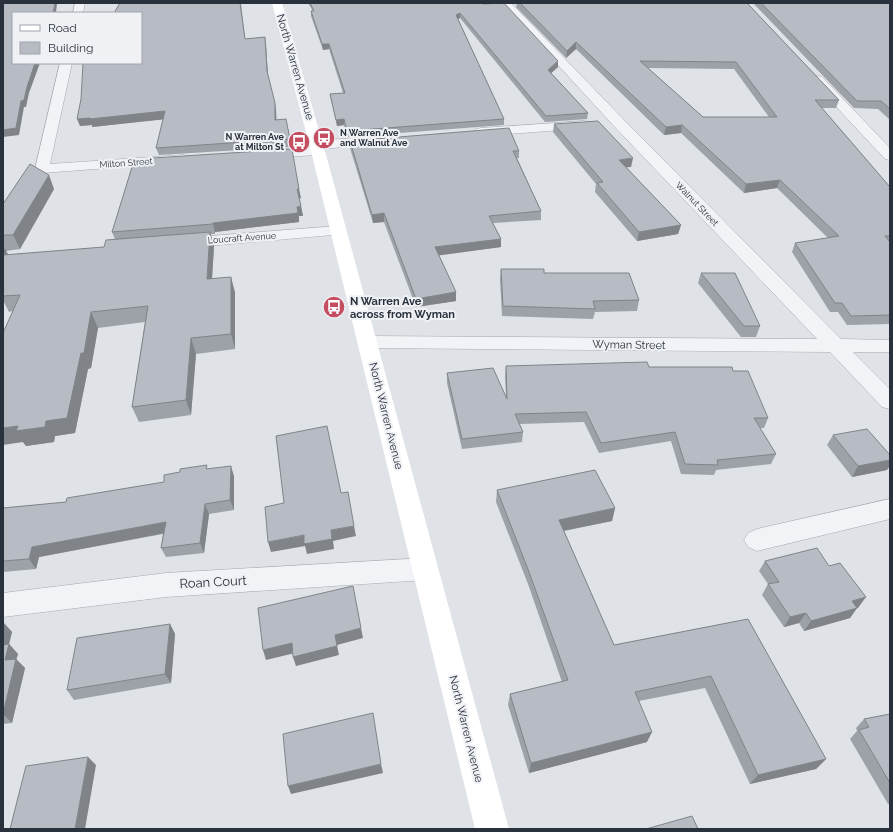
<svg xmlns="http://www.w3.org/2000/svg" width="893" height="832" viewBox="0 0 893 832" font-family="Raleway,sans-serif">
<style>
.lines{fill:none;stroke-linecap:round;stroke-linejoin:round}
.street-casing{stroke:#a5a9b1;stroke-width:1}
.street{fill:#f2f3f6;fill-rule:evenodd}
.secondary{fill:#fff;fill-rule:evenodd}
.wall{fill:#9da2a9;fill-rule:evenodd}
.shaded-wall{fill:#808489}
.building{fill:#b7bcc4;stroke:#808489;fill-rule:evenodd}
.labels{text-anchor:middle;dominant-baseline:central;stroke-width:4;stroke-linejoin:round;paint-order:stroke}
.far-poi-label{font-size:9px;font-weight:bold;fill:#29313d;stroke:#eff1f5;text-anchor:start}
.far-street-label{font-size:9px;fill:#29313d;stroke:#eff1f5}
.street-label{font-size:11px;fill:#29313d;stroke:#eff1f5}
.poi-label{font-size:11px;font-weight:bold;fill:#29313d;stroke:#eff1f5;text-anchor:start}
.near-street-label{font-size:13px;fill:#29313d;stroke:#eff1f5}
</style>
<rect width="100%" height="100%" fill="#dfe2e7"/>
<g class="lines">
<!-- street casing -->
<g class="street-casing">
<g id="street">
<path d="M75 3H85L83 13H73Z"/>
<path d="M501 3H511L623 119 841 339 890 340V352H853L890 389V409L882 407 830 352 368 348 361 346 358 342 361 338 368 336 817 339 613 125Z"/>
<path d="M60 63H72L50 164 183 155 188 156 190 159 188 162 42 173 37 172 35 169Z"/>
<path d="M818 76 822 77 890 148V160L885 159 814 83 812 80 814 77Z"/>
<path d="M584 121 589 122 591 125 589 128 481 136 476 135 474 132 476 129 481 128Z"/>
<path d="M379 136 384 137 386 140 384 143 323 149 325 151 323 154 318 155 263 158 258 157 256 154 258 151 263 150 311 147 309 145 311 142 316 141Z"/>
<path d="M338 226 344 228 346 231 344 234 184 248 178 247 176 243 178 239 184 238Z"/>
<path d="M890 499V519L757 551 748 547 744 540 748 533 757 529Z"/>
<path d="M425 558 434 561 438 569 434 577 425 580 166 597 3 617V593L166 573Z"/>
</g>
</g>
<!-- street -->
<use href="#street" class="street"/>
<!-- secondary -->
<path class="secondary" d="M272 3H282L325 151 509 829H475L311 151Z"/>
</g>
<!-- wall -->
<g class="wall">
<path d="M241 3 245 39 265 37 268 75 276 110V120L290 139 291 147 159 155 156 148 163 119 92 127V125L80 126Z"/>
<path d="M308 3H484L483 4 558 61V67L551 73 588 113 587 119 545 122 460 18 458 19 504 119V125L347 137 344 125 337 126 331 100 330 94 343 93 329 49 323 50 311 16V11H313Z"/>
<path d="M517 3H747L839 100 836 108H822L890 187V324L847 325 838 312H830L792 252 795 243 828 238 777 188 744 193 681 133 664 135 576 49 566 58 516 7ZM648 68 734 69 769 117H703Z"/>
<path d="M753 3H890V120L878 109 854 108Z"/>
<path d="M554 124 631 167H626L681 225 678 234 637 241 595 192 596 184 553 132Z"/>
<path d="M350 141 519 151V158H517L541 211V220L493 223 501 239V247L439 255 456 292V301L416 307 384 222 373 223 350 148Z"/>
<path d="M132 167 301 198H299L303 216H299V222L215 232V234H211L214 246 212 279 235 292V349L196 354 191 415 139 422 132 407 145 322 98 328 91 368 88 369 75 433 55 436 54 442 26 446 23 442 12 311 9 312 3 300V204L54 189 20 249 6 251 8 255 104 247 115 239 112 232Z"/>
<path d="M501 269 544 273 639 300 637 311 595 312 593 319 502 316 500 279Z"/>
<path d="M701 273 760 326 756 337H741L698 283Z"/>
<path d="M506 366 649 367 733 371 768 418 764 428H760L776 454 771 464 716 470 714 475 681 474 671 441 599 453 584 422 519 424 523 432 522 442 462 449 447 383V373L506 396 505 376Z"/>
<path d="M833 435 887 470 852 477 827 445Z"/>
<path d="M208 469 234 476V510L209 514 204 553 166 557 161 548 163 534 39 557 36 569 3 572V508L66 502 164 482Z"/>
<path d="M497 490 615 508 612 521 564 531 614 645 748 619 826 759 816 769 750 784 705 688 639 701 647 742 529 773 508 705 510 694 562 682 528 584 496 502Z"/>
<path d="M765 561 858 608H857L850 618 804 631 799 623 784 627 762 595 768 584 759 571Z"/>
<path d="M3 622 12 632 9 644 18 654 16 659 25 668 12 723 3 724Z"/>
<path d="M170 624 175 634 171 683 74 700 67 690Z"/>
<path d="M890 714V804H888L850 739 857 731 856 728 864 719Z"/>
</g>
<!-- shaded-wall -->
<g class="shaded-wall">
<path d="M55 3H57L56 13H53Z"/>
<path d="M460 13V18L456 20V15Z"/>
<path d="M265 37 266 44 268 78 267 71Z"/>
<path d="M576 42V49L566 58 567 51Z"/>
<path d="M322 44H329V49L323 50Z"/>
<path d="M558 61V67L548 76V70Z"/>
<path d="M35 63H40L29 93 26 107H24L19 135 3 137V130L21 101Z"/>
<path d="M275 103 276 110 277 128 275 120Z"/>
<path d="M165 111 167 119 92 127V125L80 126 77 119Z"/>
<path d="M344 119V125L337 126 336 120Z"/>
<path d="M682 125 681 133 664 135 666 127Z"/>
<path d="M633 158 631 167 618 168 619 160Z"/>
<path d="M49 175 54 189 20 249 13 235Z"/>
<path d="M780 180 777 188 744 193 746 184Z"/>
<path d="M297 189H299L301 198 299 199Z"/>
<path d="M301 206 303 216H299V222L215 232V234L213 223Z"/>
<path d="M384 213V222L373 223 372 215Z"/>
<path d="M681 225 678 234 637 241 639 232Z"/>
<path d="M210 232 214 246 211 294 207 279Z"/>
<path d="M501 239V247L435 256V247Z"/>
<path d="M5 248 12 263 3 262V251Z"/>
<path d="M231 277 235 292V349L231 334Z"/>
<path d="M456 292V301L416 307V299Z"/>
<path d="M91 312 98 328 91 368 88 369 75 433 55 436 54 442 26 446 23 442 3 445V428L46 421 81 353Z"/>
<path d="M191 338 196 354 191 415 186 400Z"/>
<path d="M890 460V466L887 470 852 477 858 466Z"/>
<path d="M231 466 234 476V510L230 500Z"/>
<path d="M205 504 209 514 204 553 200 543Z"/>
<path d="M615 508 612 521 557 532 559 520Z"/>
<path d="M166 522 170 532 39 557 36 569 29 559 32 547Z"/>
<path d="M354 526 356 536 333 541 334 549 307 554 305 546 271 552 268 542Z"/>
<path d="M866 597 858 608 845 611 852 601Z"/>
<path d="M857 608 850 618 804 631 811 621Z"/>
<path d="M806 613 799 623 784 627 790 617Z"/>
<path d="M3 622 12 632 6 656 3 653Z"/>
<path d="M170 624 175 634 171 683 165 674Z"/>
<path d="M361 628 363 638 337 645 339 655 296 666 293 657 335 635Z"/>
<path d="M292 643 295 653 266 660 263 650Z"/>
<path d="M9 644 18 654 13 670 5 660Z"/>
<path d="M16 659 25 668 12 723 3 714Z"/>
<path d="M652 732 647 742 529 773 531 763Z"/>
<path d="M88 757 96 765 85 829H75Z"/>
<path d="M826 759 816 769 750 784 758 775Z"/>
<path d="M381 764 383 773 291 794 288 786Z"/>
</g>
<!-- building -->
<g class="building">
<path d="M3 3H55L53 13H13V63H35L27 87 24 100 21 101 16 128 3 130Z"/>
<path d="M120 3H240L245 39 265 37 267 71 275 103V120L286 119 290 139 156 148 165 111 90 119V118L77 119 81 99 83 63H141V13H114Z"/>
<path d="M310 3H482L483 4 504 3 558 61 548 70 588 113 546 116 460 13 456 15 504 119 347 131 344 119 336 120 330 94 345 93 329 44H322L311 11H314Z"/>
<path d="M520 3H747L839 100H815L890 187V236H885L890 242V315L851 316 842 303H835L795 243 839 236 780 180 746 184 682 125 666 127 576 42 567 51ZM640 61 736 62 777 117H703Z"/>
<path d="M761 3H890V109L881 101H857Z"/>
<path d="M598 121 633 158 619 160 681 225 639 232 597 183 603 182 554 124Z"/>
<path d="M509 128 519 151H513L541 211 489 216 501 239 435 247 456 292 416 299 384 213 372 215 350 141Z"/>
<path d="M292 149 299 189H297L301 206 297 207 298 213 213 223V224L112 232 132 167 152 165 153 158Z"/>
<path d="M30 164 49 175 13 235H3V204Z"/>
<path d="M210 232 207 279 231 277V334L191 338 186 400 132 407 148 306 91 312 84 353H81L67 418 46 421 45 427 16 431 18 426 3 428V333L20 295 3 296V292L4 290H3V255L104 247 106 240Z"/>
<path d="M501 269H544V273H629L639 300 593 301 595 309 503 306Z"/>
<path d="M701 273H735L760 326H744Z"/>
<path d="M647 362 649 367H732L733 371H748L768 418H754L776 454 717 460 718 465 685 464 675 432 601 443 586 412 515 414 523 432 462 439 447 373 493 368 507 399 506 366Z"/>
<path d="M327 426 341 493 348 492 354 526 331 530 332 539 304 544V535L268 542 265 507 284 503 276 436Z"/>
<path d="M867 429 890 455V460L858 466 833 435Z"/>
<path d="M207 465 206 469 231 466 230 500 205 504 200 543 161 548 166 522 32 547 29 559 3 561V508L66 502 67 498 164 482V475L180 472V469Z"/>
<path d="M595 470 615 508 559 520 614 645 748 619 826 759 758 775 711 676 635 692 652 732 531 763 510 694 568 680 529 572 497 490Z"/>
<path d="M817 548 829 566 840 563 866 597 852 601 857 608 811 621 806 613 790 617 768 584 779 582 765 561Z"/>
<path d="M353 586 361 628 335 635 337 646 293 657 292 643 263 650 258 608Z"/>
<path d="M170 624 165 674 67 690 77 638Z"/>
<path d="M9 644 5 660 16 659 3 714V645Z"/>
<path d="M373 713 381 764 288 786 283 734Z"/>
<path d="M890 714V783L859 730 869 727 864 719Z"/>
<path d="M88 757 75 829H10L26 766Z"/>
<path d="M692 816 698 829H646Z"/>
</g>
<!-- icons -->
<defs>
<g id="bus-disc" transform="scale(1.15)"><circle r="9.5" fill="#c44d60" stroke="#eff1f5"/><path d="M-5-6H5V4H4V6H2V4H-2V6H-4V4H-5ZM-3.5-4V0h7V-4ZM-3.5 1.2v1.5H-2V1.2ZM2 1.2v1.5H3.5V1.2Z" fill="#fff"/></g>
</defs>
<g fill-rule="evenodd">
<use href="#bus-disc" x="324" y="138"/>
<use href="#bus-disc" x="299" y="142"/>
<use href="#bus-disc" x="334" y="307"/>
</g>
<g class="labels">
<!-- far-poi labels -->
<g class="far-poi-label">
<text x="340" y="133">N Warren Ave<tspan x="340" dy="10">and Walnut Ave</tspan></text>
<text x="284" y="137" text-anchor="end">N Warren Ave<tspan x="284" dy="10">at Milton St</tspan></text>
</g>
<!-- far-street labels -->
<g class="far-street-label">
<text transform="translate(126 163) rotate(-4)">Milton Street</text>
<text transform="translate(697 204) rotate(46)">Walnut Street</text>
<text transform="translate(242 238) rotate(-4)">Loucraft Avenue</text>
</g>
<!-- street labels -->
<g class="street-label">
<text transform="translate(295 67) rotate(74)">North Warren Avenue</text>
<text transform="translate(629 345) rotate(1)">Wyman Street</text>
<text transform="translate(386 416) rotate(76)">North Warren Avenue</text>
<text transform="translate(466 729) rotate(76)">North Warren Avenue</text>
</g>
<!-- poi labels -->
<g class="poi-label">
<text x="350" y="301">N Warren Ave<tspan x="350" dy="13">across from Wyman</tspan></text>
</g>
<!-- near-street labels -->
<g class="near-street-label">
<text transform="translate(213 582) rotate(-3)">Roan Court</text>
</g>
</g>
<!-- border -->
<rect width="893" height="832" fill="none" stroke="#29313d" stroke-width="8"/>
<!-- legend -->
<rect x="12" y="12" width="130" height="52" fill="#eff1f5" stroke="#a0a4ab"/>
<rect x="20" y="25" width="20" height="6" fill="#ffffff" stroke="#a0a4ab"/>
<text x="48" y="32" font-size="12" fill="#29313d">Road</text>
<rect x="20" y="42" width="20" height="12" fill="#b7bcc4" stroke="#a0a4ab"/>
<text x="48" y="52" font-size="12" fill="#29313d">Building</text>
</svg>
